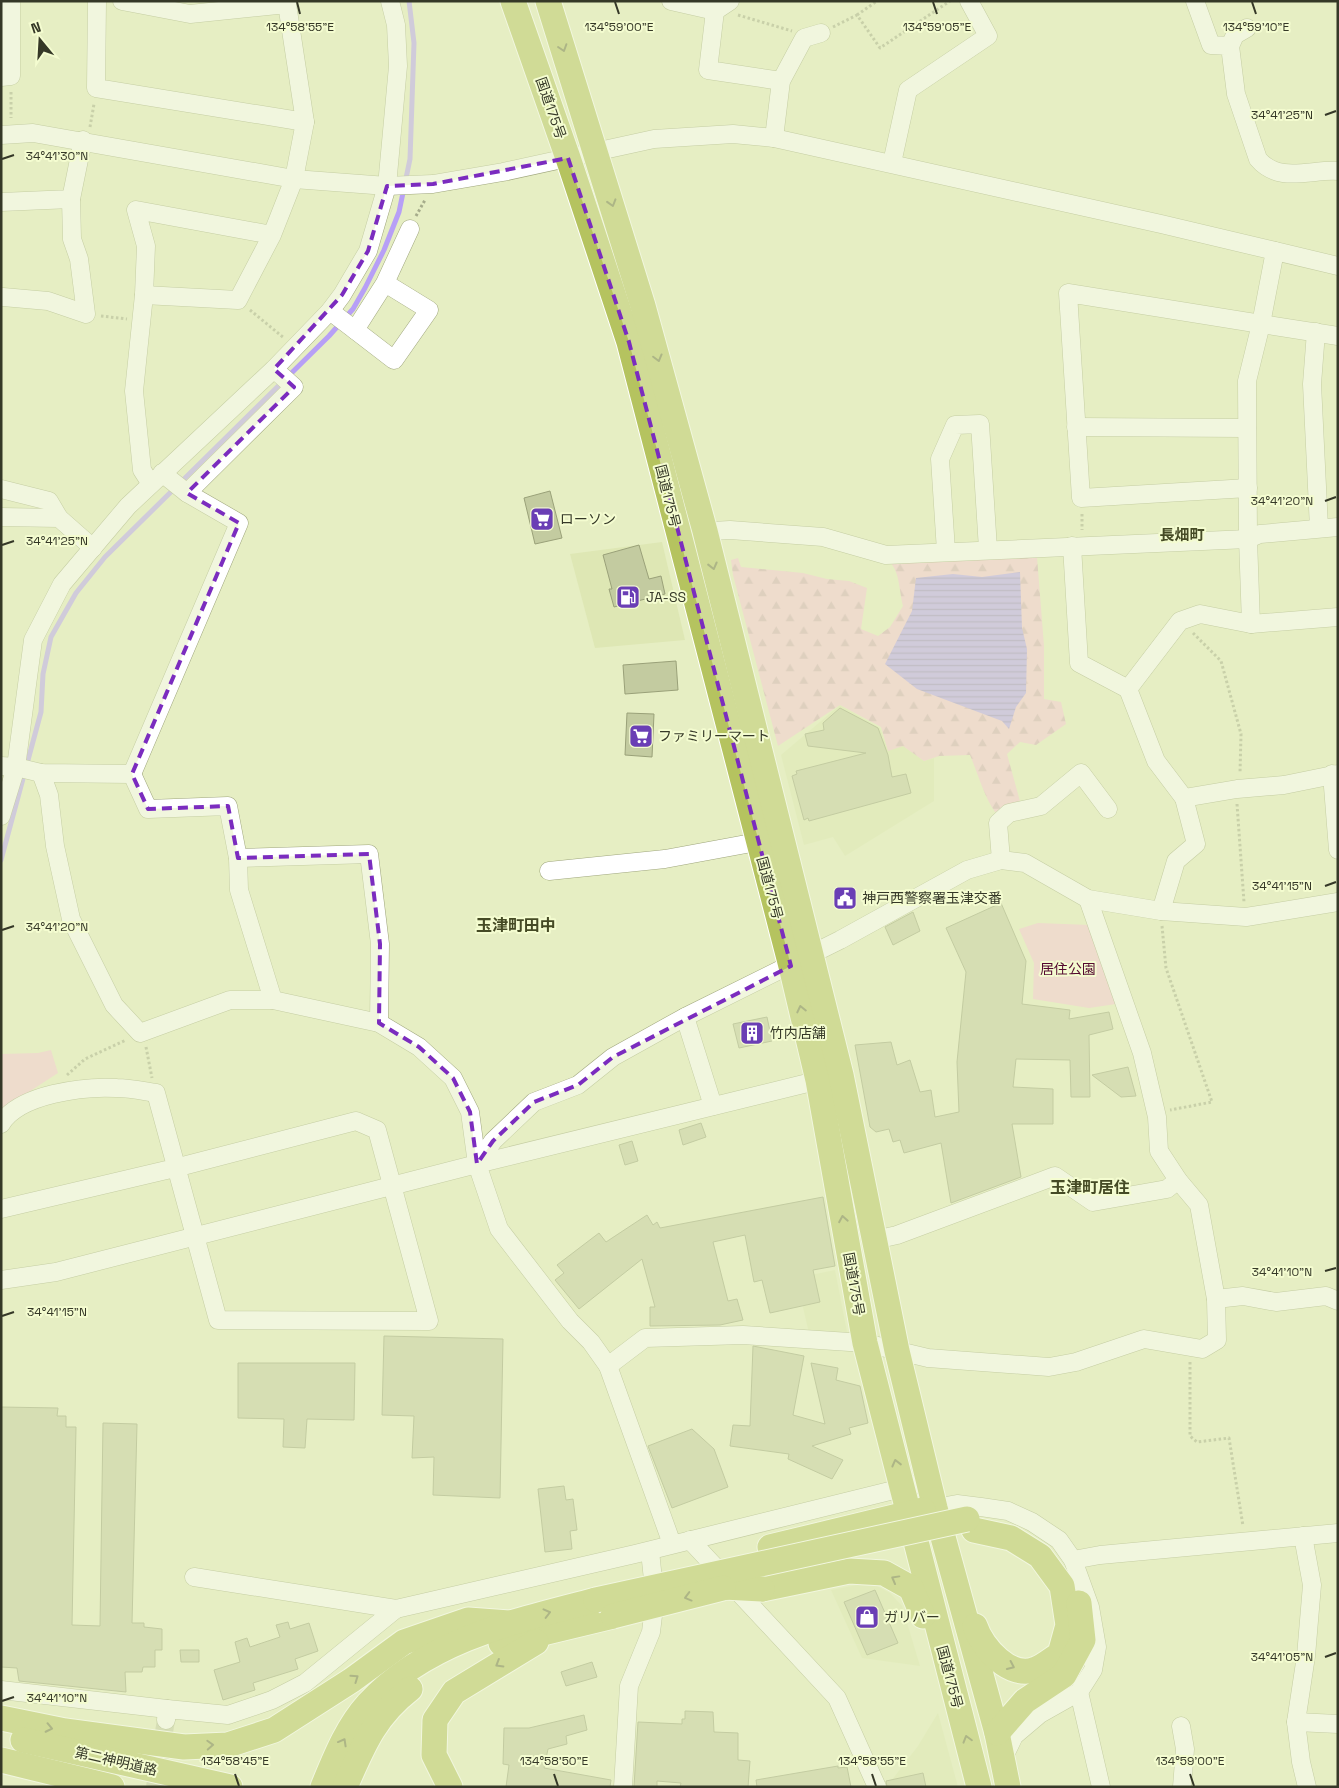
<svg xmlns="http://www.w3.org/2000/svg" width="1339" height="1788" viewBox="0 0 1339 1788" font-family="'Space Grotesk','Noto Sans JP',sans-serif">
<style>
.built{fill:#dee7b4}
.forest{fill:url(#forest-firs)}
.green{fill:#f8c5d7}
.water{fill:url(#water-rules)}
.lines{fill:none;stroke-linecap:round;stroke-linejoin:round}
.stream{stroke:#b79ff6;stroke-width:5}
.building{fill:#c3cba0;stroke:#9aa179}
.minor-tunnel{stroke:#c3caa4;stroke-width:18;stroke-dasharray:18 9;stroke-linecap:butt}
.minor-casing{stroke:#9fa67d;stroke-width:19}
.highway-casing{stroke:#fff;stroke-width:27}
.path{stroke:#a6ac8b;stroke-width:3;stroke-dasharray:2.5 2.5;stroke-linecap:butt}
.minor{stroke:#fff;stroke-width:18}
.highway{stroke:#b5c35f;stroke-width:25}
.highway-bridge-casing{stroke:#fff;stroke-width:27;stroke-linecap:butt}
.highway-bridge{stroke:#b5c35f;stroke-width:25}
.oneway{stroke:#68703d}
.marked{fill:none;stroke:#7b2cbf;stroke-width:4;stroke-dasharray:10 6;stroke-linejoin:round}
.ticks{fill:none;stroke:#353827;stroke-width:2}
.labels{text-anchor:middle;dominant-baseline:central;stroke-width:4;stroke-linejoin:round;paint-order:stroke}
.street-label{font-size:14px;fill:#353827;stroke:#f4fcd0}
.poi-label{font-size:14px;fill:#353827;stroke:#f4fcd0;text-anchor:start}
.park-label{font-size:14px;fill:#54092f;stroke:#f4fcd0}
.neighbourhood-label{font-size:15px;font-weight:bold;fill:#454a25;stroke:#f4fcd0}
.quarter-label{font-size:16px;font-weight:bold;fill:#454a25;stroke:#f4fcd0}
.ticks-label{font-size:12px;text-anchor:middle;fill:#353827;stroke:#f4fcd0;stroke-width:4;stroke-linejoin:round;paint-order:stroke}
</style>
<defs>
<pattern id="forest-firs" width="22" height="20" patternUnits="userSpaceOnUse" patternTransform="scale(1.25)"><rect width="22" height="20" fill="#f8c5d7"/><path d="M5 1l3.5 6h-7zM16 11l3.5 6h-7z" fill="#d5aab9"/></pattern>
<pattern id="water-rules" width="6" height="5" patternUnits="userSpaceOnUse" patternTransform="scale(1.25)"><rect width="6" height="5" fill="#b79ff6"/><path d="M0 2.5h6" fill="none" stroke="#9683c7"/></pattern>
</defs>
<rect width="100%" height="100%" fill="#e6eec3"/>
<!-- built -->
<g class="built">
<path d="M662 542 685 640 595 648 570 554Z"/>
<path d="M840 705 880 728 888 750 903 746 924 761 934 758V801L845 856 833 837 804 845 781 755Z"/>
<path d="M835 1270 848 1337 809 1333 796 1278Z"/>
<path d="M857 1585 877 1586 890 1593 902 1606 920 1666 862 1658 831 1590Z"/>
<path d="M938 1713 958 1787H889L888 1785 918 1746Z"/>
</g>
<!-- forest -->
<path class="forest" d="M1037 557 1044 646V699L1061 702 1066 724 1036 745 1020 742 1007 754 1021 805 995 812C984 796 978 774 970 755L939 756 924 761 903 746 888 751 881 727 840 705 778 746 733 575 731 560 738 558 741 567 803 573 827 579 849 581 867 588 861 629 878 636 890 627 903 606C899 591 900 573 890 562H935Z"/>
<!-- green -->
<g class="green">
<path d="M1038 923 1090 925 1116 1004 1089 1008 1033 999 1034 963 1019 929Z"/>
<path d="M51 1050 58 1073 1 1110V1054L38 1053Z"/>
</g>
<!-- water -->
<path class="water" d="M1020 572 1022 628 1027 649 1026 693 1016 707 1009 729 1002 721 917 689 885 664 912 611 916 578 953 574 982 577Z"/>
<g class="lines">
<!-- stream -->
<path class="stream" d="M1 860 41 712 43 674 51 637 76 593 105 557 329 336 353 309 365 288 384 250 399 212 410 159 414 43 409 1"/>
</g>
<!-- building -->
<g class="building">
<path d="M550 491 562 538 535 544 524 498Z"/>
<path d="M639 545 649 579 661 576 665 594 614 607 609 589H612L603 555Z"/>
<path d="M676 661 678 690 625 694 623 665Z"/>
<path d="M840 708 878 728 888 755 892 777 906 774 911 793 809 821 808 818 804 820 792 776 797 774 796 771 866 753 808 746 805 734 824 730 823 723Z"/>
<path d="M627 713 654 714 652 757 625 755Z"/>
<path d="M1001 903 1026 961 1022 1004 1070 1010 1069 1019 1109 1012 1113 1029 1089 1035 1090 1097H1071L1070 1060 1016 1059 1013 1087 1053 1089V1124H1012L1021 1177 951 1203 941 1143 904 1153 900 1140 893 1142 889 1129 876 1132 870 1127 855 1045 891 1042 897 1065 910 1060 920 1092 931 1090 935 1117 959 1112 957 1062 966 972 946 928Z"/>
<path d="M913 912 920 931 893 945 885 927Z"/>
<path d="M767 1017 772 1041 739 1048 733 1024Z"/>
<path d="M1128 1067 1136 1096 1121 1097 1092 1075Z"/>
<path d="M701 1123 706 1137 683 1145 679 1130Z"/>
<path d="M632 1141 638 1161 625 1165 619 1145Z"/>
<path d="M823 1197 835 1266 813 1270 820 1302 770 1313 762 1280 754 1282 745 1235 713 1242 728 1301 737 1299 743 1320 720 1325 650 1326V1307H655L642 1259 579 1309 555 1280 564 1273 557 1265 599 1233 606 1242 647 1215 653 1225 657 1222 660 1228Z"/>
<path d="M384 1336 503 1339 500 1498 433 1495 434 1457 412 1458 414 1416 382 1415Z"/>
<path d="M753 1346 804 1356 793 1415 825 1424 811 1363 838 1368 836 1380 860 1386 868 1423 849 1428 851 1434 812 1446 843 1460 832 1479 788 1459 789 1454 730 1446 733 1425 750 1426Z"/>
<path d="M238 1363H355L354 1420 307 1419 305 1448 283 1447 284 1419 238 1418Z"/>
<path d="M1 1407 58 1408 57 1416H66V1427H76L72 1625 100 1626 103 1423 137 1424 132 1623H144V1627L162 1629V1650H155V1667H143L142 1672H125L126 1692 19 1681 17 1668 1 1667Z"/>
<path d="M692 1429 714 1449 728 1487 672 1508 648 1446Z"/>
<path d="M564 1486 566 1500 573 1499 577 1530 570 1531 572 1549 545 1552 538 1489Z"/>
<path d="M875 1590 898 1643 867 1655 844 1602Z"/>
<path d="M288 1622 290 1629 309 1623 318 1651 295 1659 298 1669 253 1683 255 1690 223 1700 214 1670 240 1662 235 1642 247 1638 250 1647 280 1637 276 1625Z"/>
<path d="M180 1650H199V1662H181Z"/>
<path d="M592 1662 597 1677 566 1686 561 1672Z"/>
<path d="M685 1711 713 1712 714 1732 738 1733V1760L750 1761 748 1787H680L681 1783 657 1781V1787H634L638 1722 682 1724V1719H685Z"/>
<path d="M584 1715 587 1730 566 1736 567 1744 548 1749 544 1768 611 1780 610 1787H506L509 1765 503 1764 504 1728H529Z"/>
<path d="M838 1766V1768L847 1767 851 1787H757L756 1780Z"/>
<path d="M923 1773 926 1787H887L886 1781Z"/>
</g>
<g class="lines">
<!-- minor-tunnel -->
<path class="minor-tunnel" d="M155 1787 166 1720"/>
<!-- minor casing -->
<g class="minor-casing">
<g id="minor">
<path d="M97 1 96 88 305 122"/>
<path d="M122 1 190 14 287 4 305 122 294 179 272 235 238 300 144 295 146 246 136 210 272 235"/>
<path d="M671 1 715 11 708 70 781 81"/>
<path d="M1195 1 1211 45 1230 46 1236 94 1258 159C1279 184 1311 169 1338 171"/>
<path d="M715 11 730 1"/>
<path d="M1230 46 1235 35 1247 28"/>
<path d="M1 77 11 76V1"/>
<path d="M1 135 33 133 294 179 387 186 433 184 503 172 654 139 733 134 774 138 1161 224 1338 266"/>
<path d="M774 138 781 81 804 38 821 33"/>
<path d="M892 163 908 90 988 36 969 1"/>
<path d="M1 202 71 199 83 140"/>
<path d="M385 283 429 310 394 360 355 330 385 283 410 229"/>
<path d="M144 295 134 391 142 470 151 484"/>
<path d="M3 297 48 301 86 314 79 259 72 239 71 199"/>
<path d="M330 311 355 330"/>
<path d="M1316 332 1312 384 1319 528"/>
<path d="M1338 336 1261 324 1247 381 1248 539 1251 624 1338 617"/>
<path d="M1076 427 1247 428"/>
<path d="M162 473 187 493"/>
<path d="M1248 488 1081 498 1068 293 1261 324 1275 251"/>
<path d="M1 489 49 501 59 518"/>
<path d="M1 517 59 518 93 548"/>
<path d="M696 532 730 530 823 537 886 555 1248 539 1260 534 1338 527"/>
<path d="M1072 546 1079 663 1128 689 1180 621 1200 614 1251 624"/>
<path d="M946 551 940 459 955 425 980 424 988 549"/>
<path d="M1128 689 1156 761 1184 798 1196 844 1176 861 1161 911"/>
<path d="M1 766 16 767 41 773 132 774 239 523 187 493 294 387 274 369"/>
<path d="M41 773 49 795 55 846 71 919 114 1005 140 1033 230 1000H273L379 1023 419 1047 453 1078 470 1112 477 1164 499 1229 570 1321 591 1342 608 1366 672 1544"/>
<path d="M132 774 148 809 228 806 238 858 239 890 273 1000"/>
<path d="M1332 774 1338 850"/>
<path d="M1184 798 1237 789 1284 785 1338 774"/>
<path d="M1 816 16 767 33 640 62 584 128 506 274 369 330 311 342 295 368 251 387 186 398 66 396 25 390 1"/>
<path d="M238 858 369 854 380 944 379 1023"/>
<path d="M1001 860 998 823 1009 813 1041 806 1081 773 1108 809"/>
<path d="M549 871 665 859 757 842"/>
<path d="M685 1017 713 1106"/>
<path d="M1 1124C19 1094 84 1086 117 1088 130 1088 143 1091 156 1093L218 1320 429 1321 377 1130 356 1121 175 1168 1 1209"/>
<path d="M477 1164 493 1141 534 1102 578 1085 613 1057 685 1017 840 940 967 870 1001 860 1025 863 1088 899 1161 911 1246 917 1338 902"/>
<path d="M875 1240 897 1235 1055 1176 1093 1202 1167 1189 1178 1180"/>
<path d="M1 1280 56 1272 477 1164 828 1078"/>
<path d="M1216 1299 1243 1296 1276 1302 1326 1296 1338 1301"/>
<path d="M608 1366 645 1338 743 1335 865 1343 928 1358 1049 1367 1076 1362 1144 1339 1202 1349 1217 1340 1216 1299 1199 1205 1178 1180 1159 1151 1157 1117 1142 1053 1088 899"/>
<path d="M935 1508 957 1504 981 1507 1008 1511 1032 1522 1059 1540 1073 1560 1090 1607 1097 1647 1093 1670 1079 1692 1040 1714 1014 1736 1002 1761"/>
<path d="M1303 1536 1312 1585 1306 1656 1296 1722 1301 1762 1307 1787"/>
<path d="M690 1540 837 1698 877 1787"/>
<path d="M1073 1560 1100 1555 1338 1533"/>
<path d="M194 1577 396 1609 635 1554 914 1485"/>
<path d="M1 1690 167 1709"/>
<path d="M1079 1692 1101 1787"/>
<path d="M166 1720 167 1709 228 1715 272 1700 305 1683 396 1609"/>
<path d="M1296 1722 1338 1724"/>
<path d="M1181 1726 1185 1749 1182 1787"/>
<path d="M623 1787 629 1686 651 1632 655 1599 650 1551"/>
</g>
</g>
<!-- highway casing -->
<g class="highway-casing">
<g id="highway">
<path d="M513 1 568 158 629 342 791 966 818 1080 865 1343 979 1787"/>
<path d="M548 1 643 306 705 531 841 1075 897 1351 935 1508 997 1733 1008 1787"/>
<path d="M974 1530 1011 1538 1040 1556 1062 1586 1068 1625 1060 1654C1052 1659 1044 1666 1036 1669 1011 1680 982 1648 975 1626"/>
<path d="M770 1547 923 1510"/>
<path d="M762 1589 849 1571 884 1573 911 1588 923 1616"/>
<path d="M501 1643 613 1616"/>
<path d="M1 1718 65 1731 184 1747 228 1745 274 1730 352 1680 404 1642 468 1620 509 1623"/>
<path d="M997 1733 1025 1701 1064 1675 1083 1640 1079 1603"/>
<path d="M23 1740 230 1787"/>
<path d="M1 1760 112 1787"/>
<path d="M323 1787C335 1758 347 1727 368 1704 427 1640 515 1621 596 1600"/>
<path d="M345 1787C363 1746 374 1717 410 1689"/>
<path d="M450 1787 434 1755 435 1720 454 1692 536 1642"/>
</g>
</g>
<!-- path -->
<g class="path">
<path d="M738 15 792 31"/>
<path d="M857 15 877 1"/>
<path d="M833 27 857 15 880 48 950 1"/>
<path d="M11 92V118"/>
<path d="M90 127 94 104"/>
<path d="M416 216 425 200"/>
<path d="M250 310 284 338"/>
<path d="M101 316 127 319"/>
<path d="M1082 514V530"/>
<path d="M1193 633 1221 661 1241 734 1240 773"/>
<path d="M1237 804 1244 902"/>
<path d="M1162 926 1166 968 1212 1102 1170 1110"/>
<path d="M146 1047 152 1078"/>
<path d="M67 1075 85 1059 126 1040"/>
<path d="M1190 1362V1436L1197 1442 1229 1438 1243 1526"/>
</g>
<!-- minor -->
<use href="#minor" class="minor"/>
<!-- highway -->
<use href="#highway" class="highway"/>
<!-- highway-bridge casing -->
<g class="highway-bridge-casing">
<g id="highway-bridge">
<path d="M724 1587 762 1589"/>
<path d="M596 1600 967 1519"/>
<path d="M613 1616 723 1588"/>
</g>
</g>
<!-- highway-bridge -->
<use href="#highway-bridge" class="highway-bridge"/>
</g>
<!-- one-way arrows -->
<defs><path id="oneway-chevron" d="M-2-3.5L2.5 0L-2 3.5" fill="none" stroke-width="1.6" stroke-linecap="round" stroke-linejoin="round" transform="scale(1.25)"/></defs>
<g class="oneway">
<use href="#oneway-chevron" transform="translate(563 48) rotate(72)"/>
<use href="#oneway-chevron" transform="translate(612 203) rotate(73)"/>
<use href="#oneway-chevron" transform="translate(658 358) rotate(75)"/>
<use href="#oneway-chevron" transform="translate(713 566) rotate(76)"/>
<use href="#oneway-chevron" transform="translate(801 1009) rotate(-103)"/>
<use href="#oneway-chevron" transform="translate(843 1219) rotate(-100)"/>
<use href="#oneway-chevron" transform="translate(896 1463) rotate(-104)"/>
<use href="#oneway-chevron" transform="translate(895 1579) rotate(-151)"/>
<use href="#oneway-chevron" transform="translate(688 1597) rotate(165)"/>
<use href="#oneway-chevron" transform="translate(547 1613) rotate(-14)"/>
<use href="#oneway-chevron" transform="translate(499 1664) rotate(149)"/>
<use href="#oneway-chevron" transform="translate(1011 1666) rotate(25)"/>
<use href="#oneway-chevron" transform="translate(355 1678) rotate(-35)"/>
<use href="#oneway-chevron" transform="translate(49 1728) rotate(12)"/>
<use href="#oneway-chevron" transform="translate(967 1739) rotate(-106)"/>
<use href="#oneway-chevron" transform="translate(343 1742) rotate(-61)"/>
<use href="#oneway-chevron" transform="translate(210 1745) rotate(-3)"/>
</g>
<!-- marked area -->
<path d="M0 0H1339V1788H0ZM568 158 629 342 791 966 613 1057 578 1085 534 1102 493 1141 477 1164 470 1112 453 1078 419 1047 379 1023 380 944 369 854 238 858 228 806 148 809 132 774 239 523 187 493 294 387 274 369 342 295 368 251 387 186 433 184Z" fill="#e6eec3" fill-opacity=".55" fill-rule="evenodd"/>
<path class="marked" d="M568 158 629 342 791 966 613 1057 578 1085 534 1102 493 1141 477 1164 470 1112 453 1078 419 1047 379 1023 380 944 369 854 238 858 228 806 148 809 132 774 239 523 187 493 294 387 274 369 342 295 368 251 387 186 433 184Z"/>
<!-- ticks -->
<path class="ticks" d="M297 2 300 14M615 2 619 14M933 2 937 14M1252 2 1256 14M1325 115 1336 111M2 159 14 155M1325 501 1336 497M2 545 14 541M1325 886 1336 882M2 930 14 926M1325 1271 1336 1268M2 1316 14 1312M1325 1657 1336 1653M2 1701 14 1697M235 1774 239 1786M554 1774 558 1786M872 1774 876 1786M1190 1774 1194 1786"/>
<!-- icons -->
<defs>
<g id="supermarket-square" transform="scale(1.25)"><rect x="-9" y="-9" width="18" height="18" rx="4" fill="#6a3eb5" stroke="#f4fcd0"/><path d="M-6-5.5h2.5l.6 2H6L4.5 2H-2.5L-4.4-4H-6ZM-1.5 3.2a1.3 1.3 0 1 0 .1 0ZM3 3.2a1.3 1.3 0 1 0 .1 0Z" fill="#fff"/></g>
<g id="fuel-square" transform="scale(1.25)"><rect x="-9" y="-9" width="18" height="18" rx="4" fill="#6a3eb5" stroke="#f4fcd0"/><path d="M-5.5-6h7V0h2V4h1.3V-2.5L3-4.5l.8-.8L6-3V5H2.5V1h-1V6h-7ZM-4.2-4.7v3.2H.2V-4.7Z" fill="#fff"/></g>
<g id="civic-square" transform="scale(1.25)"><rect x="-9" y="-9" width="18" height="18" rx="4" fill="#6a3eb5" stroke="#f4fcd0"/><path d="M-.6-6.5H3V-4.5H.6V-3L4-1V1h2V6H-6V1h2V-1L-.6-3ZM-1.2 2.5V6h2.4V2.5Z" fill="#fff"/></g>
<g id="building-square" transform="scale(1.25)"><rect x="-9" y="-9" width="18" height="18" rx="4" fill="#6a3eb5" stroke="#f4fcd0"/><path d="M-4-6H4V6H1V3H-1V6H-4ZM-2.5-4.3h1.7v1.8h-1.7ZM.8-4.3h1.7v1.8H.8ZM-2.5-1h1.7V.8h-1.7ZM.8-1h1.7V.8H.8Z" fill="#fff"/></g>
<g id="shop-square" transform="scale(1.25)"><rect x="-9" y="-9" width="18" height="18" rx="4" fill="#6a3eb5" stroke="#f4fcd0"/><path d="M-5-2.5h2.3a2.7 3.5 0 0 1 5.4 0H5L5.5 6h-11ZM-1.5-2.5h3a1.5 2.3 0 0 0-3 0Z" fill="#fff"/></g>
</defs>
<g fill-rule="evenodd">
<use href="#supermarket-square" x="542" y="519"/>
<use href="#fuel-square" x="628" y="597"/>
<use href="#supermarket-square" x="641" y="736"/>
<use href="#civic-square" x="845" y="898"/>
<use href="#building-square" x="752" y="1033"/>
<use href="#shop-square" x="867" y="1617"/>
</g>
<g class="labels">
<!-- street labels -->
<g class="street-label">
<text transform="translate(551 108) rotate(71)">国道175号</text>
<text transform="translate(668 496) rotate(76)">国道175号</text>
<text transform="translate(770 888) rotate(75)">国道175号</text>
<text transform="translate(854 1284) rotate(80)">国道175号</text>
<text transform="translate(950 1677) rotate(75)">国道175号</text>
<text transform="translate(116 1761) rotate(13)">第二神明道路</text>
</g>
<!-- poi labels -->
<g class="poi-label">
<text x="560" y="519">ローソン</text>
<text x="646" y="597">JA-SS</text>
<text x="658" y="736">ファミリーマート</text>
<text x="862" y="898">神戸西警察署玉津交番</text>
<text x="770" y="1033">竹内店舗</text>
<text x="884" y="1617">ガリバー</text>
</g>
<!-- park labels -->
<g class="park-label">
<text x="1068" y="969">居住公園</text>
</g>
<!-- neighbourhood labels -->
<g class="neighbourhood-label">
<text x="1182" y="534">長畑町</text>
</g>
<!-- quarter labels -->
<g class="quarter-label">
<text x="516" y="925">玉津町田中</text>
<text x="1090" y="1187">玉津町居住</text>
</g>
</g>
<g class="ticks-label">
<text x="300" y="31">134°58'55"E</text>
<text x="619" y="31">134°59'00"E</text>
<text x="937" y="31">134°59'05"E</text>
<text x="1256" y="31">134°59'10"E</text>
<text x="1282" y="119">34°41'25"N</text>
<text x="57" y="160">34°41'30"N</text>
<text x="1282" y="505">34°41'20"N</text>
<text x="57" y="545">34°41'25"N</text>
<text x="1282" y="890">34°41'15"N</text>
<text x="57" y="931">34°41'20"N</text>
<text x="1282" y="1276">34°41'10"N</text>
<text x="57" y="1316">34°41'15"N</text>
<text x="1282" y="1661">34°41'05"N</text>
<text x="57" y="1702">34°41'10"N</text>
<text x="235" y="1765">134°58'45"E</text>
<text x="554" y="1765">134°58'50"E</text>
<text x="872" y="1765">134°58'55"E</text>
<text x="1190" y="1765">134°59'00"E</text>
</g>
<!-- border -->
<rect width="1339" height="1788" fill="none" stroke="#353827" stroke-width="5"/>
<!-- north arrow -->
<g transform="translate(40 40) rotate(342)" stroke="#f4fcd0" stroke-width="4" paint-order="stroke">
<path d="M0-4L9 19L0 12L-9 19Z" fill="#353827"/>
<text y="-8" font-size="14" font-weight="bold" text-anchor="middle" fill="#353827">N</text>
</g>
</svg>
